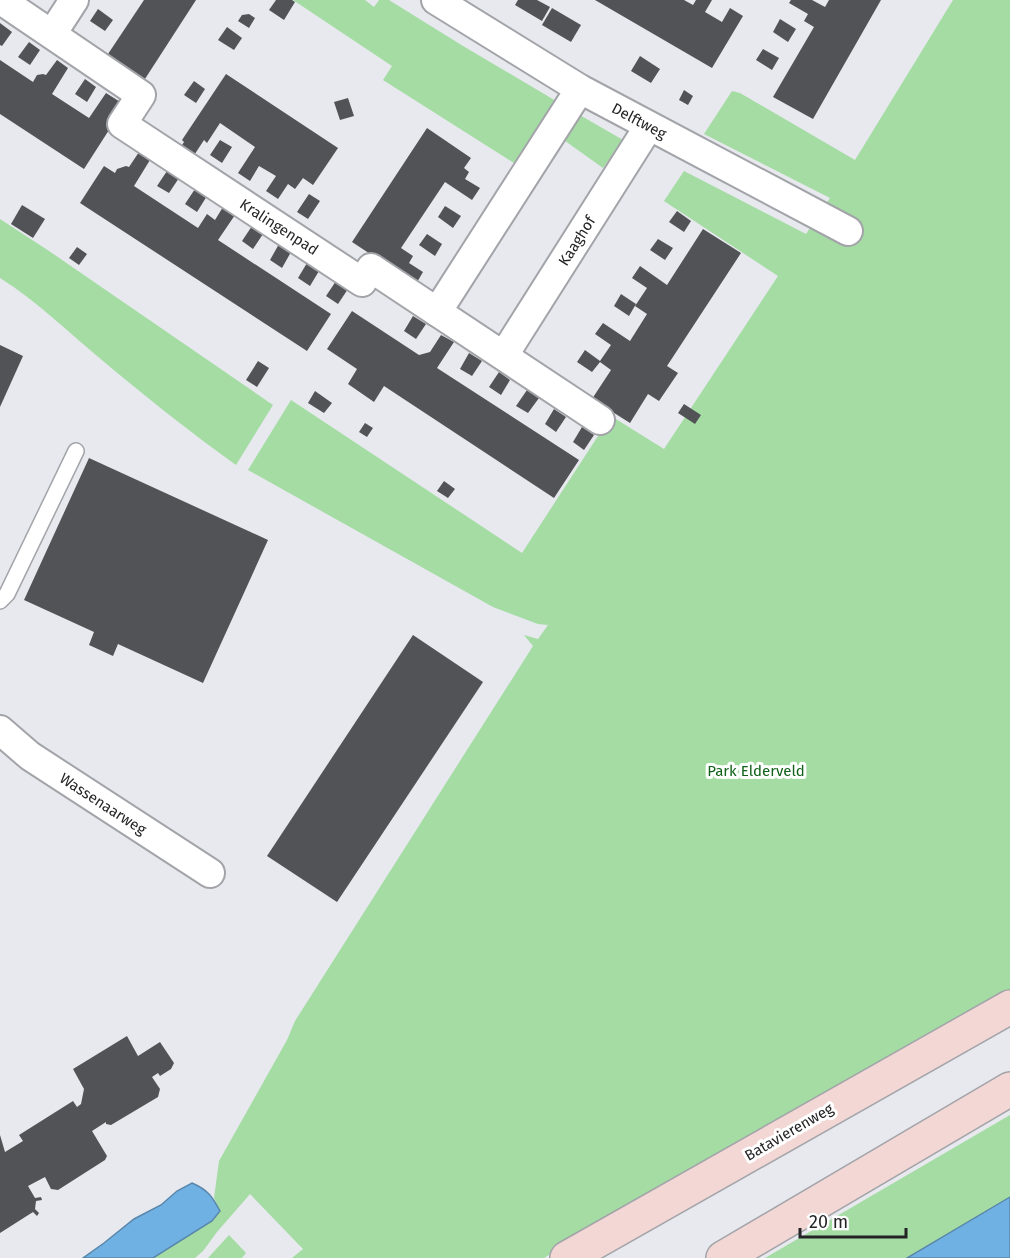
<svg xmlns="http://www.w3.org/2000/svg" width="1010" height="1258" viewBox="0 0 1010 1258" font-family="'Fira Sans',sans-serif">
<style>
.green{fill:#a4dca3}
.water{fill:#70b1e4;stroke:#5987ab;stroke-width:1.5}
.building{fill:#525357}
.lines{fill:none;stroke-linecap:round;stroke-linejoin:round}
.lane-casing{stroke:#a3a4a9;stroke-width:18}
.street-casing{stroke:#a3a4a9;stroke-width:32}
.secondary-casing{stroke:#a3a4a9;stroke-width:36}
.lane{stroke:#fff;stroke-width:15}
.street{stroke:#fff;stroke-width:28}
.secondary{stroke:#f2d7d4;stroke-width:33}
.labels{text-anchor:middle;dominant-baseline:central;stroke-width:6;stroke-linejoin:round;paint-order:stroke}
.street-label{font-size:15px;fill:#242426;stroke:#fff}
.park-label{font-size:15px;fill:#106119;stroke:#fff}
</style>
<rect width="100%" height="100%" fill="#e7e9ee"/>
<!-- green -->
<g class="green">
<path d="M293 0H365L374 7 379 0H389L463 46 556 101 514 163 383 80 392 66Z"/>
<path d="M953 0H1010V992L544 1258H292L303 1249 250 1194 217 1232 203 1251 195 1258H153L212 1221 220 1211 214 1198 219 1161 287 1040 295 1021 533 646 524 635 538 639 548 625 538 624 493 607 248 470 291 400 522 553 611 416 664 449 778 276 664 201 684 171 806 234 830 198 704 134 732 91 740 93 855 160Z"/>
<path d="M578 114 623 140 603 168 561 138Z"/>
<path d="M0 219 49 251 273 405 236 465C190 432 146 397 103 361 69 333 37 301 0 278Z"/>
<path d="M1010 1115V1197L907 1258H765Z"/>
<path d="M229 1235 246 1253 242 1258H208Z"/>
</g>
<!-- water -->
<g class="water">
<path d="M192 1183C208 1190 212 1196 220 1211L212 1221 153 1258H83L104 1243 134 1219 161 1205 177 1191Z"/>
<path d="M1010 1197V1258H907Z"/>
</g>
<!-- building -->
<g class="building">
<path d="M144 0H196L143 82 106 57Z"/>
<path d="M276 0H292L295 2 284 20 269 10Z"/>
<path d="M518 0H537L550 7 542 21 515 5Z"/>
<path d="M595 0H684L693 5 696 0H712L705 12 722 22 730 8 743 16 712 68Z"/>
<path d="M791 0H812L825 7 829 0H881L813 119 773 97 814 27 804 21 808 14 789 3Z"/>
<path d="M552 8 581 25 571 42 542 25Z"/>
<path d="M98 9 113 20 105 31 90 21Z"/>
<path d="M249 14 255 18 249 28 238 21 242 15Z"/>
<path d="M780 19 796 29 788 42 773 32Z"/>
<path d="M0 23 12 32 2 46 0 45Z"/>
<path d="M227 27 242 38 234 50 218 40Z"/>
<path d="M29 42 40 50 30 65 18 57Z"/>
<path d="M763 49 779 58 772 70 756 60Z"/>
<path d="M640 56 660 69 651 83 631 71Z"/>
<path d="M0 60 33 82 37 75 43 74 46 75 57 60 68 68 52 94 89 118 106 93 125 105 84 169 0 114Z"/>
<path d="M226 74 338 148 313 185 303 178 295 189 288 184 278 199 266 191 276 176 259 166 250 181 238 173 255 147 220 123 207 143 204 140 191 160 178 151 184 142 182 140Z"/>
<path d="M85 79 96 87 87 102 75 94Z"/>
<path d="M194 81 205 89 196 103 184 95Z"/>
<path d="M684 90 693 96 688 105 679 100Z"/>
<path d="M348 98 354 116 340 120 334 102Z"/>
<path d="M427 128 471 158 464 168 469 172 465 179 480 188 472 200 445 182 401 248 413 256 409 263 423 272 416 284 352 242Z"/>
<path d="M220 140 232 147 222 163 210 155Z"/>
<path d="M139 152 150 160 134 186 198 228 207 214 215 220 223 207 235 215 218 240 331 314 307 351 80 203 104 166 115 173 117 169 126 166 129 167Z"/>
<path d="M167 171 179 178 169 193 157 186Z"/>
<path d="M195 189 207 196 197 212 185 204Z"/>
<path d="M309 194 320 201 308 219 297 212Z"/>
<path d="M22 205 45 219 33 238 11 224Z"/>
<path d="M445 206 461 216 453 228 438 217Z"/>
<path d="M677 211 691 221 684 232 669 222Z"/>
<path d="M252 226 263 234 253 249 242 241Z"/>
<path d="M703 229 741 253 667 366 678 373 659 401 648 394 630 423 592 399 611 370 600 362 592 372 577 362 585 350 600 361 611 345 595 334 603 323 630 341 647 314 635 306 647 288 632 278 640 266 667 285Z"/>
<path d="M427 234 442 244 435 256 419 245Z"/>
<path d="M658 239 673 248 665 260 650 250Z"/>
<path d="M279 244 291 252 282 268 270 260Z"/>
<path d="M77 247 87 254 79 265 69 258Z"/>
<path d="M307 263 319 271 310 286 298 278Z"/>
<path d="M336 281 348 289 338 304 326 296Z"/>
<path d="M621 294 636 304 629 316 614 306Z"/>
<path d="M352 311 419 355 430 352 441 335 454 342 437 368 579 460 554 498 384 386 374 402 348 384 357 369 327 349Z"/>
<path d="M413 316 426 324 416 339 404 331Z"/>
<path d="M0 345 23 356 0 407Z"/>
<path d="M469 353 482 361 472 376 460 369Z"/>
<path d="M258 361 269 368 257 387 246 380Z"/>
<path d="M499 372 510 380 501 395 489 387Z"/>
<path d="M527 390 539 398 528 413 516 406Z"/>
<path d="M315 391 332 403 324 413 308 403Z"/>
<path d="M684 404 701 415 695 424 678 413Z"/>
<path d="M554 409 566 417 556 432 545 424Z"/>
<path d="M365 423 373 428 367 437 359 432Z"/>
<path d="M582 427 594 435 584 450 573 442Z"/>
<path d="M89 458 268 540 203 683 118 644 113 656 89 645 94 632 24 600Z"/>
<path d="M444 481 455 489 448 498 437 491Z"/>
<path d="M413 635 483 682 337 902 267 856Z"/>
<path d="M127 1036 138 1056 160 1042 174 1063 171 1069 160 1076 158 1073 152 1077 160 1089 158 1097 111 1125 106 1124V1122L92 1131 107 1156 105 1160 58 1190 51 1189 45 1177 28 1186 35 1198 41 1197 42 1200 36 1201 35 1209 39 1213 37 1216 33 1212 0 1233V1135L5 1152 23 1141 19 1135 73 1101 77 1107 81 1104 84 1089 73 1069Z"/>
</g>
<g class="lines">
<!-- lane casing -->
<g class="lane-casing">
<path id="lane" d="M0 601 7 594 76 451"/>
</g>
<!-- street casing -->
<g class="street-casing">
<g id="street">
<path d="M1 0 141 95 122 124 362 282 371 268 600 420"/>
<path d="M436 0 580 89 848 231"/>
<path d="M52 34 74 0"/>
<path d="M437 312 580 89"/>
<path d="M504 355 649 126"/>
<path d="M0 730 30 756 210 873"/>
</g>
</g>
<!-- secondary casing -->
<g class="secondary-casing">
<g id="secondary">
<path d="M567 1258 1010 1007"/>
<path d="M723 1258 1010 1089"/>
</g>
</g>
<!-- lane -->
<use href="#lane" class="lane"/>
<!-- street -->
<use href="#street" class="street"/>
<!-- secondary -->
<use href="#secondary" class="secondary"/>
</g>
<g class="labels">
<!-- street labels -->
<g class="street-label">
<text transform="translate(639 121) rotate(28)">Delftweg</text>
<text transform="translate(279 227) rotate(33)">Kralingenpad</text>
<text transform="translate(577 241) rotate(-58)">Kaaghof</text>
<text transform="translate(103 804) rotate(33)">Wassenaarweg</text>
<text transform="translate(789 1132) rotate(-30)">Batavierenweg</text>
</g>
<!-- park labels -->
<g class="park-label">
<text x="756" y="771">Park Elderveld</text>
</g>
</g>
<!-- scale -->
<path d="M800 1228v9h106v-9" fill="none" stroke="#242426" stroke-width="3"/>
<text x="809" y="1228" font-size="18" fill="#242426" stroke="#ffffff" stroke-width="4.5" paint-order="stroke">20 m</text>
</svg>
